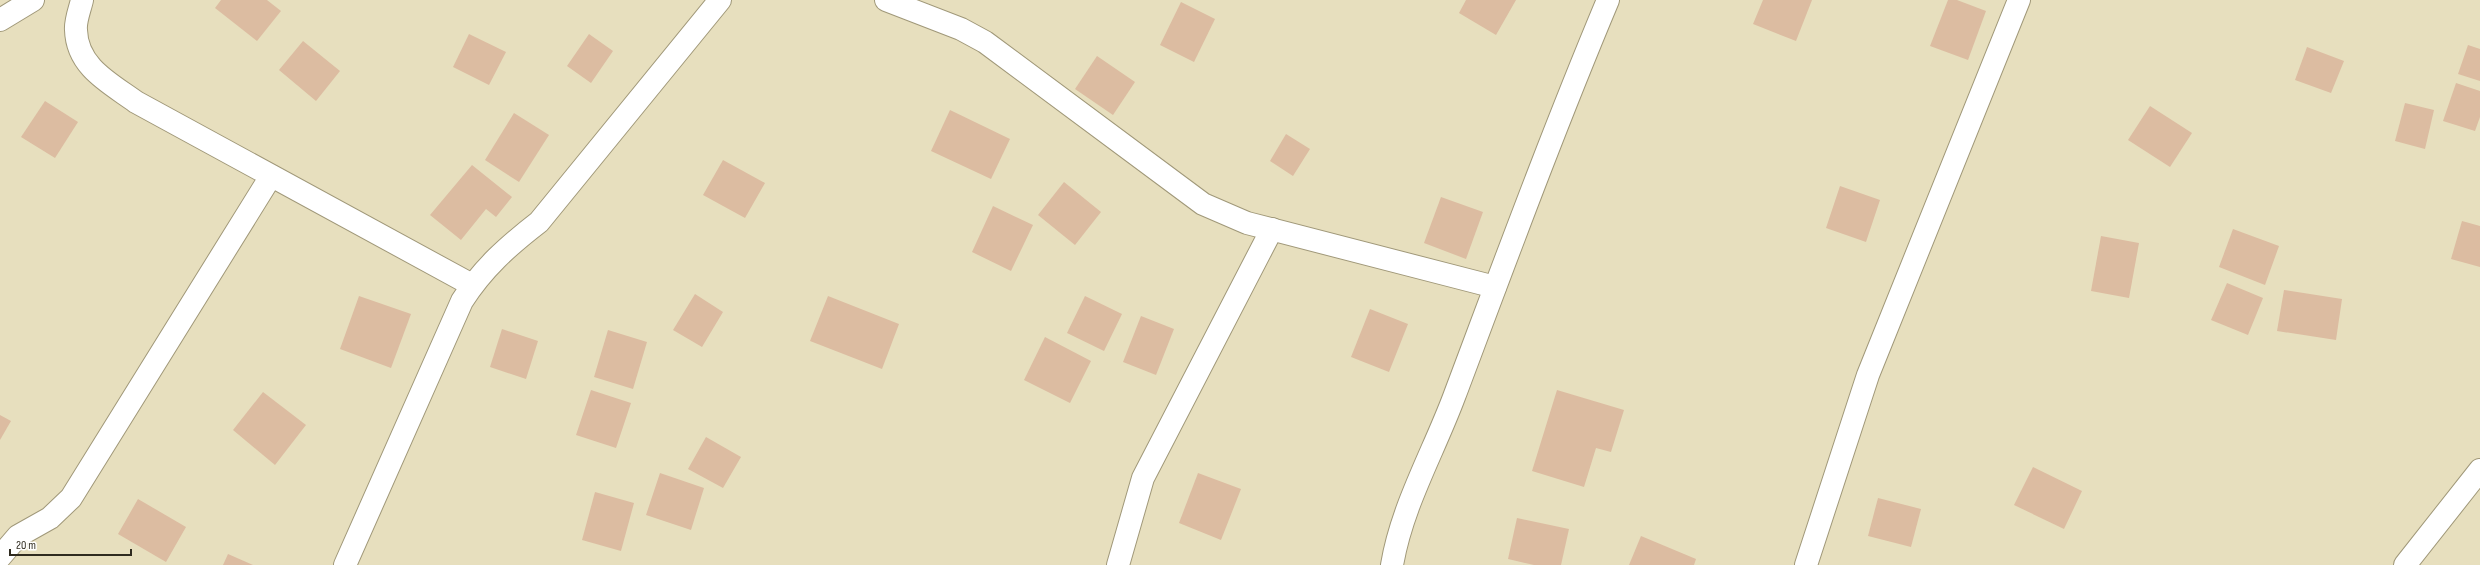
<svg xmlns="http://www.w3.org/2000/svg" width="2480" height="565" viewBox="0 0 2480 565" font-family="'Sofia Sans Condensed',sans-serif">
<style>
.building{fill:#dcbca1}
.lines{fill:none;stroke-linecap:round;stroke-linejoin:round}
.minor-casing{stroke:#a09879;stroke-width:24}
.minor{stroke:#fff;stroke-width:22}
</style>
<rect width="100%" height="100%" fill="#e7dfbe"/>
<!-- building -->
<g class="building">
<path d="M221 0H267L281 11 257 41 215 8Z"/>
<path d="M1466 0H1516L1496 35 1459 13Z"/>
<path d="M1763 0H1812L1796 41 1753 24Z"/>
<path d="M1948 0H1957L1986 11 1968 60 1930 46Z"/>
<path d="M1181 2 1215 19 1194 62 1160 45Z"/>
<path d="M469 34 506 52 489 85 453 67Z"/>
<path d="M589 34 613 51 591 83 567 66Z"/>
<path d="M303 41 340 71 316 101 279 70Z"/>
<path d="M2468 45 2480 49V81L2458 74Z"/>
<path d="M2307 47 2344 61 2331 93 2295 80Z"/>
<path d="M1097 56 1135 82 1113 115 1075 89Z"/>
<path d="M2456 83 2480 91V117L2475 131 2443 121Z"/>
<path d="M45 101 78 122 55 158 21 137Z"/>
<path d="M2405 103 2434 110 2425 149 2395 141Z"/>
<path d="M2150 106 2192 133 2170 167 2128 140Z"/>
<path d="M950 110 1010 139 991 179 931 151Z"/>
<path d="M514 113 549 135 519 182 485 160Z"/>
<path d="M1286 134 1310 149 1293 176 1270 161Z"/>
<path d="M723 160 765 183 745 218 703 195Z"/>
<path d="M472 165 512 197 496 217 486 209 461 240 430 215Z"/>
<path d="M1064 182 1101 212 1075 245 1038 215Z"/>
<path d="M1840 186 1880 200 1866 242 1826 228Z"/>
<path d="M1441 197 1483 212 1466 259 1424 243Z"/>
<path d="M993 206 1033 225 1011 271 972 252Z"/>
<path d="M2462 221 2480 226V267L2451 259Z"/>
<path d="M2233 229 2279 246 2265 285 2219 267Z"/>
<path d="M2101 236 2139 243 2129 298 2091 291Z"/>
<path d="M2227 283 2263 298 2248 335 2211 320Z"/>
<path d="M2284 290 2342 299 2336 340 2277 331Z"/>
<path d="M695 294 723 312 702 347 673 330Z"/>
<path d="M359 296 411 314 391 368 340 349Z"/>
<path d="M828 296 899 324 882 369 810 341Z"/>
<path d="M1085 296 1122 314 1104 351 1067 333Z"/>
<path d="M1370 309 1408 324 1389 372 1351 357Z"/>
<path d="M1141 316 1174 329 1156 375 1123 362Z"/>
<path d="M502 329 538 341 526 379 490 367Z"/>
<path d="M608 330 647 342 633 389 594 377Z"/>
<path d="M1045 337 1091 361 1070 403 1024 380Z"/>
<path d="M591 390 631 403 616 448 576 435Z"/>
<path d="M1557 390 1624 410 1611 452 1596 448 1584 487 1532 471Z"/>
<path d="M263 392 306 425 275 465 233 430Z"/>
<path d="M0 415 11 421 0 440Z"/>
<path d="M706 437 741 457 723 488 688 469Z"/>
<path d="M2033 467 2082 491 2064 529 2014 505Z"/>
<path d="M660 473 704 488 691 530 646 515Z"/>
<path d="M1198 473 1241 489 1221 540 1179 523Z"/>
<path d="M595 492 634 503 621 551 582 540Z"/>
<path d="M1878 498 1921 509 1911 547 1868 536Z"/>
<path d="M138 499 186 527 166 562 118 534Z"/>
<path d="M1517 518 1569 529 1561 565H1534L1508 559Z"/>
<path d="M1641 536 1696 559 1694 565H1629Z"/>
<path d="M228 554 253 565H223Z"/>
</g>
<g class="lines">
<!-- minor casing -->
<g class="minor-casing">
<g id="minor">
<path d="M82 0C80 9 75 21 76 30 77 67 110 83 136 102L472 285"/>
<path d="M886 0 961 29 985 42 1203 204 1247 223 1495 287"/>
<path d="M0 20 33 0"/>
<path d="M0 557 18 536 50 518 71 498 271 176"/>
<path d="M345 565 462 301C483 268 508 246 539 222L720 0"/>
<path d="M1118 565 1143 478 1272 229"/>
<path d="M1392 565C1402 506 1433 453 1454 397 1504 264 1553 131 1608 0"/>
<path d="M1806 565 1868 375 2019 0"/>
<path d="M2405 565 2480 470"/>
</g>
</g>
<!-- minor -->
<use href="#minor" class="minor"/>
</g>
<!-- scale -->
<path d="M10 549v6h121v-6" fill="none" stroke="#2f2b1f" stroke-width="2"/>
<text x="16" y="549" font-size="12" fill="#2f2b1f" stroke="#ffffff" stroke-width="3" paint-order="stroke">20 m</text>
</svg>
